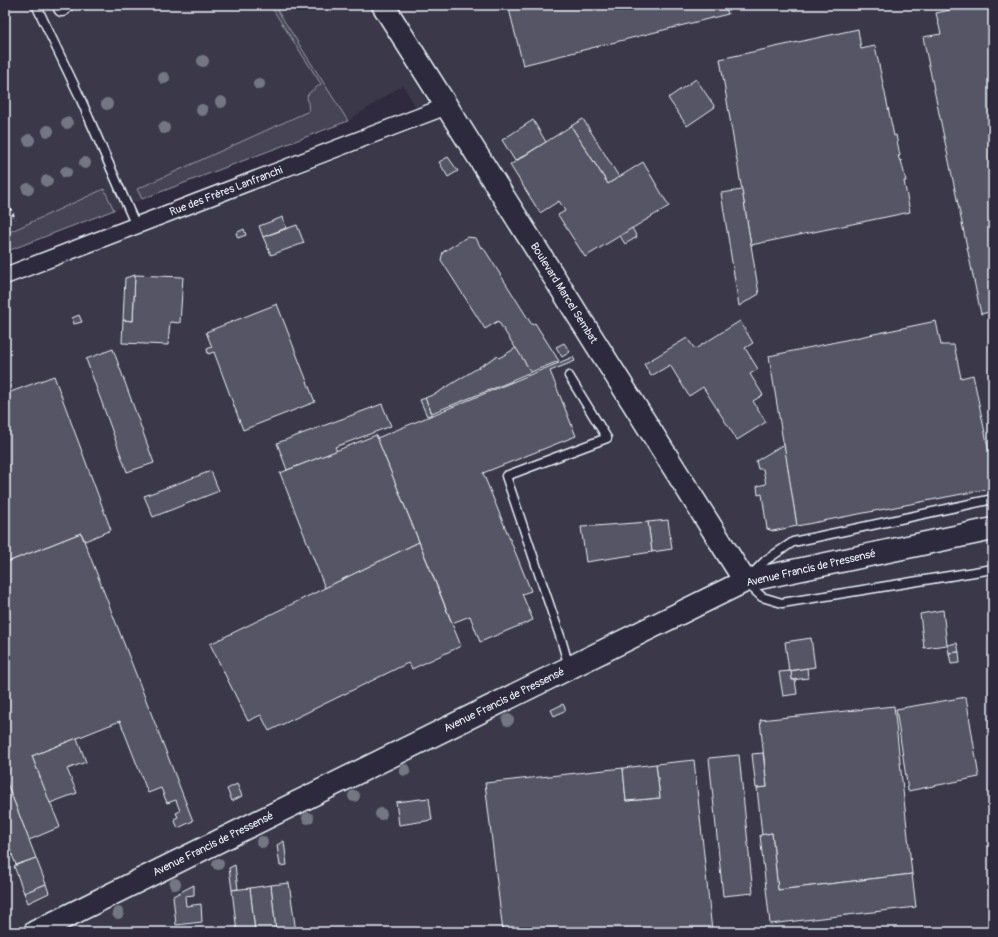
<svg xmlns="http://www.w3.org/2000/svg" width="998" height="937" viewBox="0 0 998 937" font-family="Pangolin,sans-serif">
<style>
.built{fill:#3b3749}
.green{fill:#464455;stroke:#979aa6}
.building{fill:#575565;stroke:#e8f1f8}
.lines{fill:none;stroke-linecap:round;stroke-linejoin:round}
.lane-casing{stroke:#e8f1f8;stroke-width:11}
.street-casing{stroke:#e8f1f8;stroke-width:19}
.secondary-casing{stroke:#e8f1f8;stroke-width:25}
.path{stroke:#e8f1f8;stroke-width:2.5;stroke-dasharray:3 3;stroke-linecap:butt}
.lane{stroke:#2f2a3d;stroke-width:8}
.street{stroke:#2f2a3d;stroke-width:16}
.secondary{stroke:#2f2a3d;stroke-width:22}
.tree{fill:#757684}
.labels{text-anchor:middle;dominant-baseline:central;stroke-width:3;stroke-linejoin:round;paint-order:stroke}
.street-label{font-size:11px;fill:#e8f1f8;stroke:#2f2a3d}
</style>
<rect width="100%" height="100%" fill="#2f2a3d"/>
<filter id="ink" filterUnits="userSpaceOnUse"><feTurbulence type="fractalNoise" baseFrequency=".025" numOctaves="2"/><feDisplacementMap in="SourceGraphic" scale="8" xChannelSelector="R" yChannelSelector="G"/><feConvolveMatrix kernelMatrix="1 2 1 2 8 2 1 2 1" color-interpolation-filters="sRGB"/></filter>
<g filter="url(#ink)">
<!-- built -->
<path class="built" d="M5 5H993V932H5V286L426 125 403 85 348 121 5 252Z"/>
<!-- green -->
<g class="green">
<path d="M270 5H274L348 121 142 199 137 189 309 111 307 96 310 92 321 84Z"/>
<path d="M104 189 114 210 5 252V234Z"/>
</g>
<!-- building -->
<g class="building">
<path d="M508 5H725L728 14 523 65Z"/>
<path d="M973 5H993V334L989 312 981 314 923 37 941 34 936 13Z"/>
<path d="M858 29 861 49 875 46 894 136 896 135 900 156H898L900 161 901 160 906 181H904L910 212 751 245 720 59Z"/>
<path d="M696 79 715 107 687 126 668 98Z"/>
<path d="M583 119 619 177 608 184 571 126Z"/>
<path d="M533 120 546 142 515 161 502 140Z"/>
<path d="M571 126 608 184 643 162 669 206 585 257 558 215 565 211 559 201 540 213 510 165Z"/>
<path d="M448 157 458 171 448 177 439 162Z"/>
<path d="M742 190 759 294 739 306 721 193Z"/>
<path d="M283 217 286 228 263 237 259 226Z"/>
<path d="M297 225 304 243 271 255 263 237Z"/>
<path d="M632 228 637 237 625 244 620 236Z"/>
<path d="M244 229 246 235 238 238 236 233Z"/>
<path d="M467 237 476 238 481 248 483 247 532 325 535 323 559 361 531 372 498 321 485 329 441 260 443 252Z"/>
<path d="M135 275 183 277 180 323 170 322 168 345 122 343 123 320 133 321Z"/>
<path d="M135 275 133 321 123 320 125 278Z"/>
<path d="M277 304 315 402 243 430 214 352 208 354 207 349 212 347 206 332Z"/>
<path d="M79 315 82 322 74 324 72 318Z"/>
<path d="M740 321 753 343 745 348 758 369 750 374 763 395 753 401 766 422 737 440 703 387 689 396 670 365 651 376 644 364 687 338 695 349Z"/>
<path d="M936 321 941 345H954L961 378 973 375 993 471V488L797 526 769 356Z"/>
<path d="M564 343 570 352 562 357 556 347Z"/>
<path d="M516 348 531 372 512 380V381L432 413 425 398 437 393 497 356 499 358Z"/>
<path d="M113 349 154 463 127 472 86 359Z"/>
<path d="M573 357 575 361 550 371 576 436 483 473 531 591 522 594 533 620 480 642 470 616 452 623 377 438Z"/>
<path d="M54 376 111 530 85 541 81 533 5 563V394Z"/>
<path d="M425 398 432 414 427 416 420 400Z"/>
<path d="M382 404 391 426 335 447 337 451 287 470 277 443Z"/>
<path d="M376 435 419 542 325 588 280 473Z"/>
<path d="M784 444 797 526 773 531 767 529 762 494 758 495 757 486 766 484 763 469H758L756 461Z"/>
<path d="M211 471 219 491 153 517 144 496Z"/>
<path d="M668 520 672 549 652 552 648 522Z"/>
<path d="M648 522 652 552 586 562 581 527Z"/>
<path d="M81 533 193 821 178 828 174 819 178 817 176 813 180 811 176 800 167 803 161 788 148 793 120 721 32 756 60 827 29 840 5 778V563Z"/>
<path d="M419 542 461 646 412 669 408 663 269 731 261 715 248 721 210 644Z"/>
<path d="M943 610 947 645 924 648 920 614Z"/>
<path d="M811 638 815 667 789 671 785 642Z"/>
<path d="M957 643 959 652 949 653 947 645Z"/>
<path d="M959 652 960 663 951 664 949 653Z"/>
<path d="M807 668 808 678 792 680 791 671Z"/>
<path d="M791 671 792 680H795L797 694 783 696 779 672Z"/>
<path d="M966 697 979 777 908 791 896 709Z"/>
<path d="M563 704 566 710 554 716 551 710Z"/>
<path d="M894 706 912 874 778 890 772 833 762 835 757 788 767 787 760 720Z"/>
<path d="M77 738 86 762 67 769 77 793 50 803 32 756Z"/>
<path d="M763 753 767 787 756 788 752 754Z"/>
<path d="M739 755 753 893 723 896 709 758Z"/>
<path d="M694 760 712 931 503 932 485 783 623 768 626 801 660 798 656 764Z"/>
<path d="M656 764 660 798 626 801 623 768Z"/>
<path d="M5 778 36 858 16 865 5 836Z"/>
<path d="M237 784 242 796 232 801 227 789Z"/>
<path d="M429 798 432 820 399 825 396 802Z"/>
<path d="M772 833 778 890 912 874 916 907 770 924 760 835Z"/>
<path d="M284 841 287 865 280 866 277 845Z"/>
<path d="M36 858 46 884 24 893 14 866Z"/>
<path d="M235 865 238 889 232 890 229 868Z"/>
<path d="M289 883 296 932H276L271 885Z"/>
<path d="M46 884 49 893 28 903 24 893Z"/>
<path d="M194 885V895L185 896 186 906 201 904 202 922 176 925 173 896Z"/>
<path d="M271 885 276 932H255L250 888Z"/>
<path d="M250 888 255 932H237L232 890Z"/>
</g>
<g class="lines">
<!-- lane casing -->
<g class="lane-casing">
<g id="lane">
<path d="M36 5 78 93 136 226"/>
<path d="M753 573 766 560 793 542 993 499"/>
<path d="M747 583 762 597 782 603 993 569"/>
<path d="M569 667 562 642 506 476 607 438 569 376"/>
</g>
</g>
<!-- street casing -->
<g class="street-casing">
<g id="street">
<path d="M62 8 65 5"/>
<path d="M5 276 447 106"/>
</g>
</g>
<!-- secondary casing -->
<g class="secondary-casing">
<g id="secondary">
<path d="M383 5 745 581"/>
<path d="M35 932 745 581 993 529"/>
</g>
</g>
<!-- path -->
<path class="path" d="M5 197 15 219"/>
<!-- lane -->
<use href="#lane" class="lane"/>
<!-- street -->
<use href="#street" class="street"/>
<!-- secondary -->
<use href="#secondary" class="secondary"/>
</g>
<!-- trees -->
<g class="tree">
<circle cx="203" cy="61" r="6"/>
<circle cx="164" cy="78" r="6"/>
<circle cx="259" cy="84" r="6"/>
<circle cx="221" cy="102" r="6"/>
<circle cx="107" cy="104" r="6"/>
<circle cx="202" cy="110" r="6"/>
<circle cx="67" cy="123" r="6"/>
<circle cx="164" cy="128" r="6"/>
<circle cx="48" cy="131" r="6"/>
<circle cx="29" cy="140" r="6"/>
<circle cx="85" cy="163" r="6"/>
<circle cx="66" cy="172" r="6"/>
<circle cx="47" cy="181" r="6"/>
<circle cx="28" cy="189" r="6"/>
<circle cx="508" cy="720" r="6"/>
<circle cx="405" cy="770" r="6"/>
<circle cx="354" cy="796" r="6"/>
<circle cx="381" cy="814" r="6"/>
<circle cx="308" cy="818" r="6"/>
<circle cx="262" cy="842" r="6"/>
<circle cx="218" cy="864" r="6"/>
<circle cx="175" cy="884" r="6"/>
<circle cx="118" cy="913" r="6"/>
</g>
</g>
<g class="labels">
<!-- street labels -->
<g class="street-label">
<text transform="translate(226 191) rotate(-21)">Rue des Frères Lanfranchi</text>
<text transform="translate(564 293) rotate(58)">Boulevard Marcel Sembat</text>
<text transform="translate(811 568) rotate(-13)">Avenue Francis de Pressensé</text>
<text transform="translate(504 700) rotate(-26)">Avenue Francis de Pressensé</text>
<text transform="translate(213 844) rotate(-26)">Avenue Francis de Pressensé</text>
</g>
</g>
<!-- margin -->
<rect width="998" height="937" fill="none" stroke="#2f2a3d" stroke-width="20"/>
<rect x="10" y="10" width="978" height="917" fill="none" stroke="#e8f1f8" stroke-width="1.5" filter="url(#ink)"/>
</svg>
